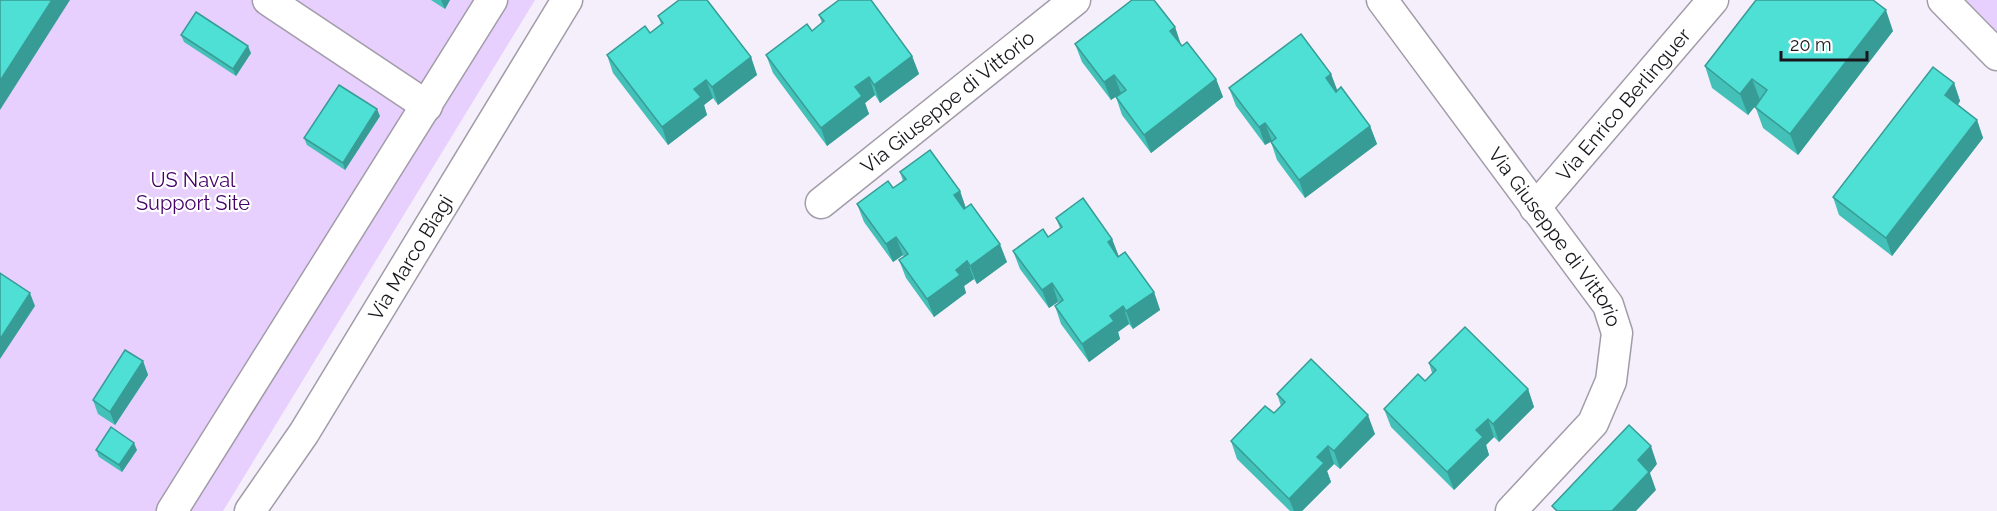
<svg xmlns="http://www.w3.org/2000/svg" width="1997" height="511" viewBox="0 0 1997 511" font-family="Raleway,sans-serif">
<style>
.green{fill:#e7cffe}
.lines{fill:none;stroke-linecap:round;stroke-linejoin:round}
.minor-casing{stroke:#a29ca8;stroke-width:33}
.minor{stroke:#fff;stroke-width:30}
.wall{fill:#43c0b7}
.shaded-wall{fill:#379c95}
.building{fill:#4edfd5;stroke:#379c95;stroke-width:1.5}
.labels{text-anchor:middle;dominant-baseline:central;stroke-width:4.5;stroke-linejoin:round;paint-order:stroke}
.street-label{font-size:20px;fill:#1a171c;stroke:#fff}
.park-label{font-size:20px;fill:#440167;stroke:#fff}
</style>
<rect width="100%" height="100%" fill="#f5effc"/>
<!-- green -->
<g class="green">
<path d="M0 0H535L223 511H0Z"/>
<path d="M1966 0H1997V32Z"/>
</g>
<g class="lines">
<!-- minor casing -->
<g class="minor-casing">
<g id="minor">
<path d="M268 0 427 106"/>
<path id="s1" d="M1382 0 1608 305 1617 333 1611 381 1593 423 1511 511"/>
<path d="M1943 0 1997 55"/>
<path id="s2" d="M821 203 1075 0"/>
<path id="s3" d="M1535 208 1713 0"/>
<path d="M172 511 492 0"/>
<path id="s4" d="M250 511 304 433 567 0"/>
</g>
</g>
<!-- minor -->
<use href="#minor" class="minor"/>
</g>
<!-- wall -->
<g class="wall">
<path d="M431 0H450L445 9Z"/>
<path d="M819 15 912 56 919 74 880 103 875 95 865 103 869 114 827 146 773 73 766 55 812 31 822 23Z"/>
<path d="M658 16 751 57 757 75 718 105 713 98 704 105 707 115 668 145 613 73 607 55 650 33 661 24Z"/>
<path d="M1175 27 1181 45 1216 79 1223 97 1151 153 1122 115 1116 97 1121 93 1111 100 1082 62 1075 44Z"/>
<path d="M1893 31 1798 155 1763 128 1755 106 1748 115 1712 88 1705 66Z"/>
<path d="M181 35 251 53 236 76 184 42Z"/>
<path d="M1331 74 1337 91 1370 126 1377 144 1305 198 1277 160 1271 142 1272 141 1265 145 1236 106 1229 88Z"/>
<path d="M1954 83 1960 101 1958 105 1977 120 1983 138 1892 256 1839 215 1833 197Z"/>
<path d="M380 116 345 170 307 145 304 138Z"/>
<path d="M900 172 960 191 966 208 1007 262 977 284 974 279 964 286 966 293 934 317 906 278 899 260 904 257 903 255 893 262 864 222 857 204 893 188 903 181Z"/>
<path d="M1056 218 1112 239 1119 257 1154 292 1160 310 1133 329 1129 324 1118 332 1120 339 1089 362 1061 324 1055 306 1059 303 1058 302 1049 308 1020 269 1013 251 1048 237 1060 228Z"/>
<path d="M143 361 148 375 115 425 98 414 93 400Z"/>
<path d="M1429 363 1528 389 1534 407 1499 442 1494 437 1486 445 1489 455 1454 490 1391 427 1384 409 1425 381 1432 373Z"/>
<path d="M1277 394 1375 434 1340 469 1334 464 1327 471 1331 482 1302 511H1290L1237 459 1231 441 1274 413 1281 406Z"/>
<path d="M96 450H137L122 472 99 457Z"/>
</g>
<!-- shaded-wall -->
<g class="shaded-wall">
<path d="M52 0H70L0 110V81Z"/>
<path d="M441 0H450L445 9Z"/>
<path d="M1886 10 1893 31 1798 155 1790 134Z"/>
<path d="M1175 27 1181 45 1170 31Z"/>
<path d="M248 46 251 53 236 76 233 69Z"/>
<path d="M912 56 919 74 880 103 874 85Z"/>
<path d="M751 57 757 75 718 105 712 87Z"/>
<path d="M1331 74 1338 92 1332 96 1326 78Z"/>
<path d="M1114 75 1121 93 1111 100 1104 82Z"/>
<path d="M869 77 875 95 865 103 869 114 827 146 821 128 855 87Z"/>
<path d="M1216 79 1223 97 1151 153 1144 135Z"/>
<path d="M1752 79 1760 100 1748 115 1740 94Z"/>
<path d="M706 80 713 98 704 105 707 115 668 145 662 127 694 89Z"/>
<path d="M1954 83 1960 101 1951 113 1945 95Z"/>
<path d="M377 109 380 116 345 170 343 163Z"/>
<path d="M1977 120 1983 138 1892 256 1886 238Z"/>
<path d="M1265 123 1272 141 1265 145 1259 127Z"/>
<path d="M1370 126 1377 144 1305 198 1299 180Z"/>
<path d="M960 191 966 209 960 213 954 195Z"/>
<path d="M896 237 903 255 893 262 886 244Z"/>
<path d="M1112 239 1119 257 1114 260 1108 242Z"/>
<path d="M1000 244 1007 262 977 284 970 266Z"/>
<path d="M967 261 974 279 964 286 966 293 934 317 927 299 956 270Z"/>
<path d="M1052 283 1058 302 1049 308 1042 290Z"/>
<path d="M1154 292 1160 310 1133 329 1126 311Z"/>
<path d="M30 293 35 306 0 359V339Z"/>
<path d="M1123 306 1129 324 1118 332 1120 339 1089 362 1082 344 1110 316Z"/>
<path d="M143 361 148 375 115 425 110 412Z"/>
<path d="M1528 389 1534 407 1499 442 1493 424Z"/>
<path d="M1368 415 1375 434 1340 469 1334 451Z"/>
<path d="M1488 419 1494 437 1486 445 1489 455 1454 490 1447 472 1476 430Z"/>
<path d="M134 443 137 450 122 472 119 465Z"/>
<path d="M1328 446 1334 464 1327 471 1331 482 1302 511H1294L1289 499 1317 457Z"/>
<path d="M1651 446 1657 464 1650 473 1656 490 1636 511H1612L1638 460Z"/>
</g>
<!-- building -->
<g class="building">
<path d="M0 0H52L0 81Z"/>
<path d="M679 0H707L751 57 712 87 706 80 694 89 701 97 662 127 607 55 645 26 650 33 663 23 658 16Z"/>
<path d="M839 0H871L912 56 874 85 869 77 855 87 862 96 821 128 766 55 807 24 812 31 824 21 819 15Z"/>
<path d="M1132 0H1154L1175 27 1170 31 1182 46 1187 42 1216 79 1144 135 1116 97 1126 90 1114 75 1104 82 1075 44Z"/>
<path d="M1756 0H1873L1886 10 1790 134 1755 107 1767 90 1752 79 1740 94 1705 66Z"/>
<path d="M196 12 248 46 233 69 181 35Z"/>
<path d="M1301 34 1331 74 1326 78 1336 92 1341 87 1370 126 1299 180 1271 142 1276 138 1265 123 1259 127 1229 88Z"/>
<path d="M1933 67 1954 83 1945 95 1977 120 1886 238 1833 197Z"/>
<path d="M339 85 377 109 343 163 304 138Z"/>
<path d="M930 150 960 191 954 195 964 209 971 204 1000 244 970 266 967 261 956 270 960 275 927 299 899 260 908 254 896 237 886 244 857 204 888 181 893 188 906 179 900 172Z"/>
<path d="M1083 198 1112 239 1108 242 1118 257 1125 252 1154 292 1126 311 1123 306 1110 316 1114 321 1082 344 1055 306 1063 300 1052 283 1042 290 1013 251 1043 229 1048 237 1062 227 1056 218Z"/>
<path d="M0 273 30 293 0 339Z"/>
<path d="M1465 327 1528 389 1493 424 1488 419 1476 430 1483 437 1447 472 1384 409 1418 374 1425 381 1436 370 1429 363Z"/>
<path d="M125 350 143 361 110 412 93 400Z"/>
<path d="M1311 359 1368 415 1334 451 1328 446 1317 457 1324 463 1289 499 1231 441 1265 406 1274 413 1285 402 1277 394Z"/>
<path d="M1629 425 1651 446 1638 460 1649 472 1612 511H1557L1552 506Z"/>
<path d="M111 427 134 443 119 465 96 450Z"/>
</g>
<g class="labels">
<!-- street labels -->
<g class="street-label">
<text stroke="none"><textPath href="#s2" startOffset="162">Via Giuseppe di Vittorio</textPath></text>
<text stroke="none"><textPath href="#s3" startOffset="136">Via Enrico Berlinguer</textPath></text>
<text stroke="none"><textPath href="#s1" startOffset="294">Via Giuseppe di Vittorio</textPath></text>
<text stroke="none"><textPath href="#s4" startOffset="300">Via Marco Biagi</textPath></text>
</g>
<!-- park labels -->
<g class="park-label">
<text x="193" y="180">US Naval<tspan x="193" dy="23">Support Site</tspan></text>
</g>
</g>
<!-- scale -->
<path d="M1781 51v9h86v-9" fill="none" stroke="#1a171c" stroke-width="3"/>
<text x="1790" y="51" font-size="18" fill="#1a171c" stroke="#ffffff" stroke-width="4.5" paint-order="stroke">20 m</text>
</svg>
